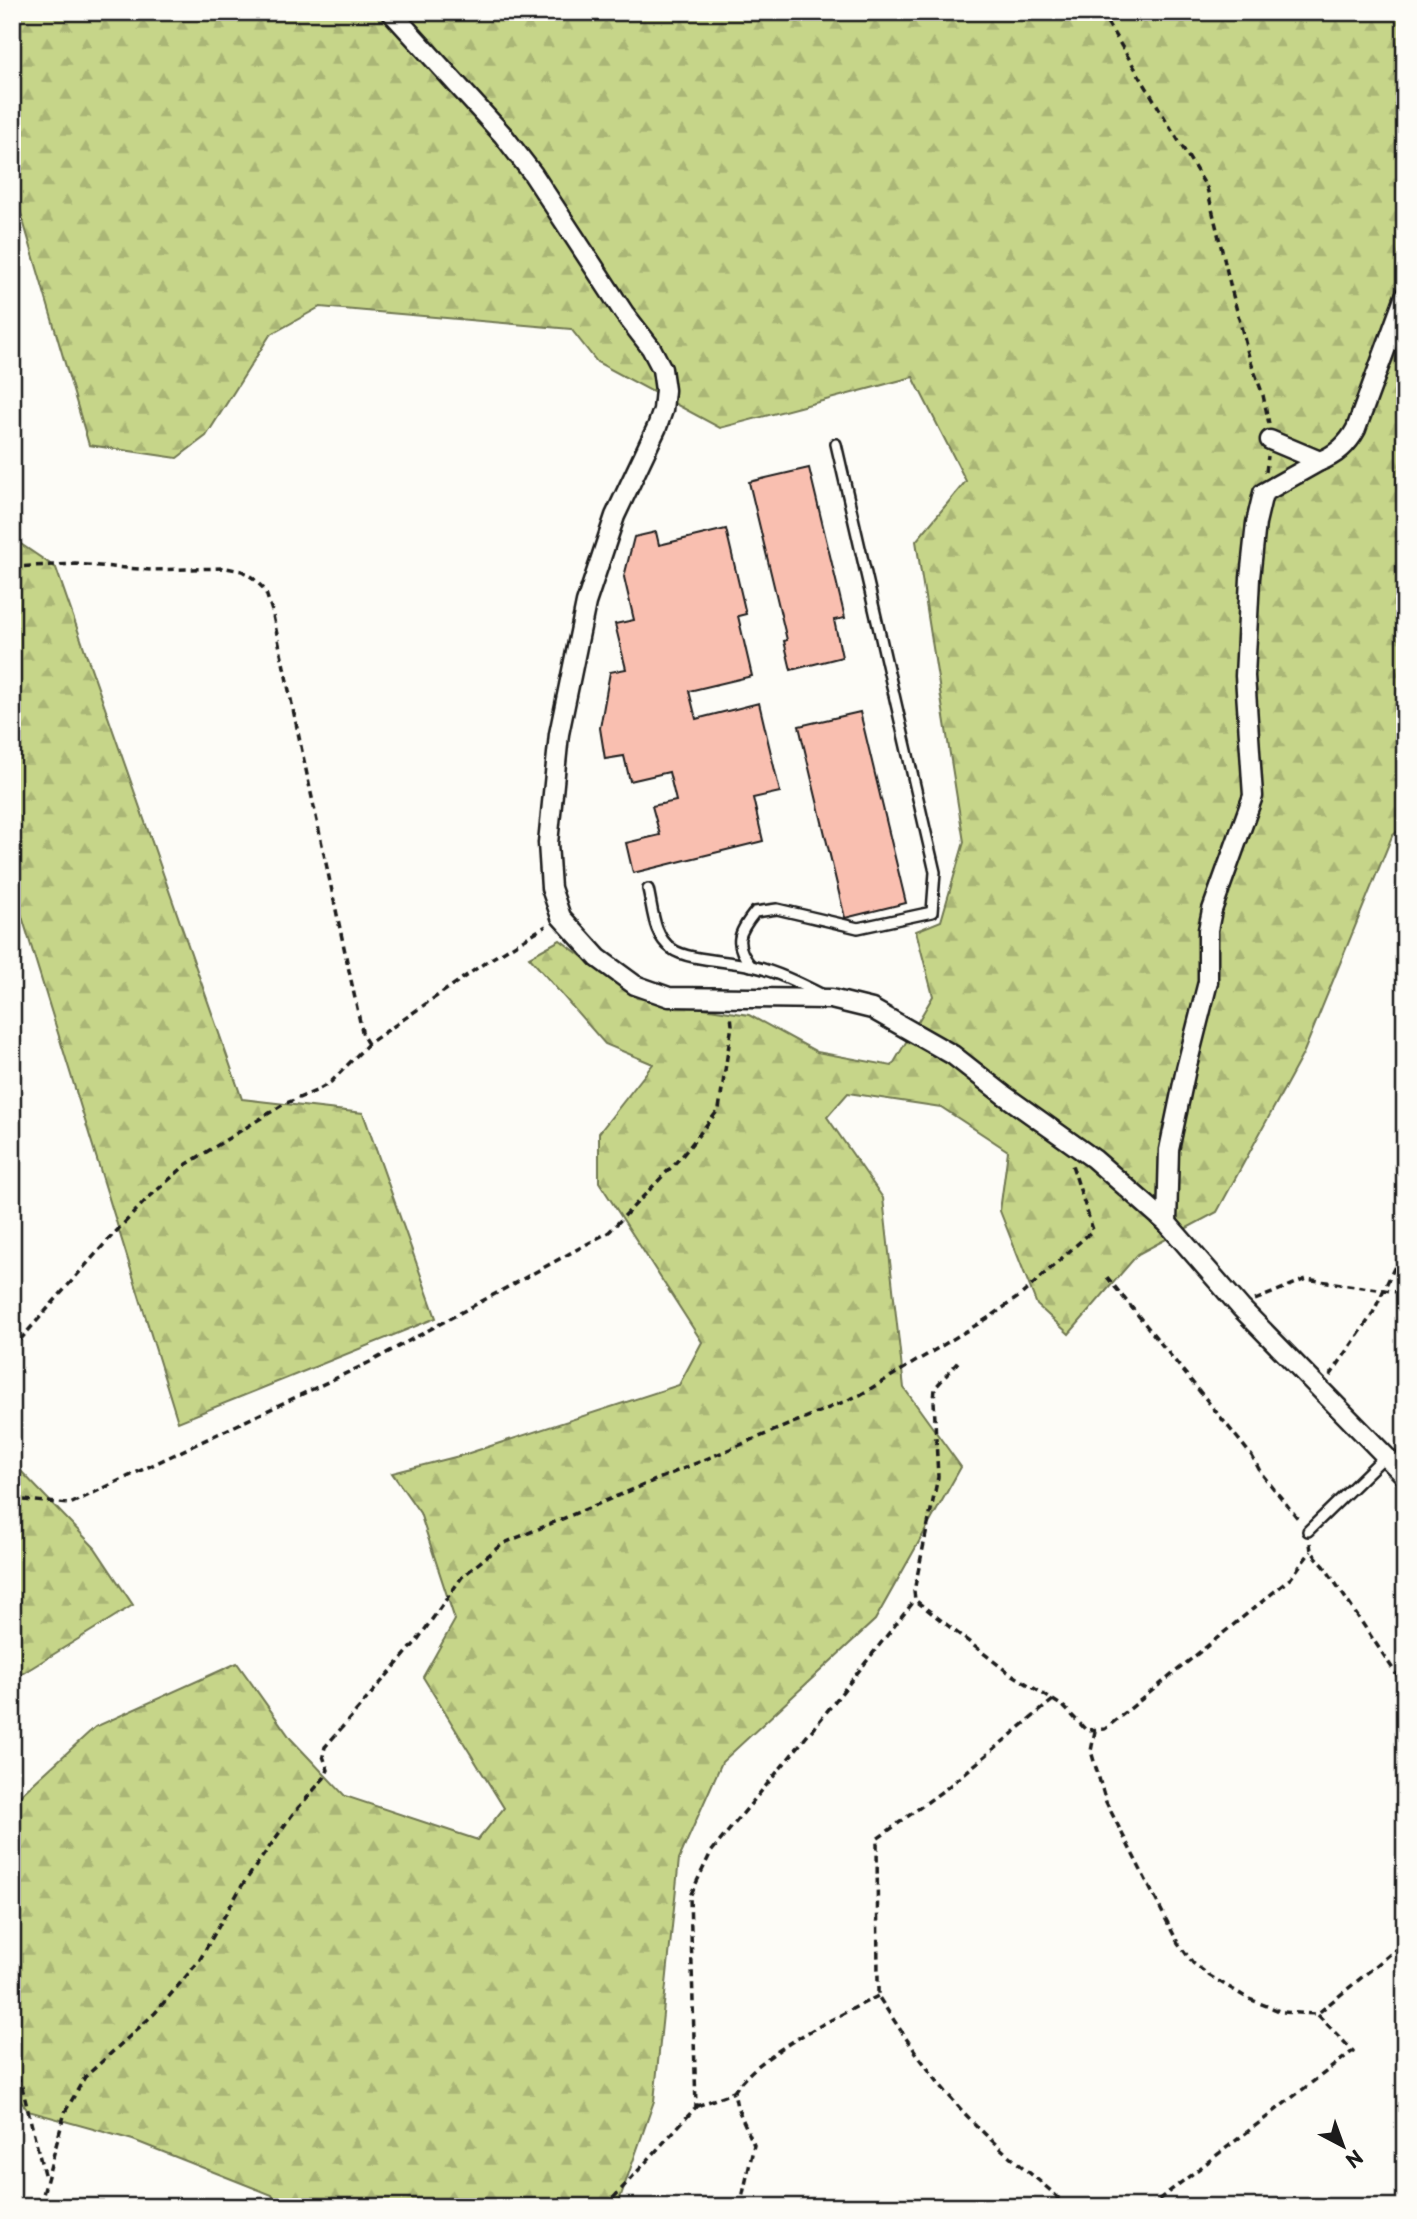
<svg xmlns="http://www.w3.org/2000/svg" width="1417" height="2219" viewBox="0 0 1417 2219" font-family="'Playpen Sans',sans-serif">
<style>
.forest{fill:url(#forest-firs);stroke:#717852;stroke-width:2}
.building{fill:#f9bfb0;stroke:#1c1c1c;stroke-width:2}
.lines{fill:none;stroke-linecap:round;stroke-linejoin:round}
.lane-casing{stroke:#1c1c1c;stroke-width:14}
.street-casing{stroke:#1c1c1c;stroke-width:23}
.path{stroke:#1c1c1c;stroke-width:3.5;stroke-dasharray:7 5;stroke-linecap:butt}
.lane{stroke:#fdfcf7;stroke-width:9}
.street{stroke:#fdfcf7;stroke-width:18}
</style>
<defs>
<pattern id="forest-firs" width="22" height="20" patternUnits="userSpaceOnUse" patternTransform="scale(1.75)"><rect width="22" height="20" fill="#c6d589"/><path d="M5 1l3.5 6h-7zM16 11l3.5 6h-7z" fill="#aab676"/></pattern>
</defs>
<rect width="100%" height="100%" fill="#fdfcf7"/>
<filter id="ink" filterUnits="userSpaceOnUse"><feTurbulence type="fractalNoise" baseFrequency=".0143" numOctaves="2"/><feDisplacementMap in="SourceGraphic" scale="14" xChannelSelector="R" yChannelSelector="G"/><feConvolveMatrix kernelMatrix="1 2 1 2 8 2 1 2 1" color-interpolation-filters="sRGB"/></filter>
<g filter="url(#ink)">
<!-- forest -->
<g class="forest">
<path d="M12 12H1405V825L1392 836 1303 1054 1217 1212 1138 1254 1069 1334 1037 1305 1000 1211 1008 1151 941 1107 848 1093 827 1117 883 1198 904 1388 961 1467 875 1620 722 1762 679 1859 654 2101 617 2207H278L272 2195 133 2140 28 2111 12 2089V1803L95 1727 237 1663 291 1739 345 1796 478 1840 504 1808 423 1677 455 1620 420 1513 392 1473 463 1455 679 1385 702 1342 599 1182V1133L653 1064 605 1044 529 957 560 940 637 998 749 1015 817 1052 892 1066 933 996 916 931 941 921 964 842 916 541 966 481 913 377 720 428 597 362 571 329 320 307 270 335 206 436 177 458 89 445 12 183Z"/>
<path d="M12 538 56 568 242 1099 363 1113 436 1318 178 1422 12 884Z"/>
<path d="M12 1468 19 1469 95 1548 133 1605 12 1680Z"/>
</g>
<!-- building -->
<g class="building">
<path d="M809 468 845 618 834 620 842 657 791 670 784 641 787 640 749 482Z"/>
<path d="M726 529 746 614 738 616 752 676 689 691 696 719 759 703 780 792 753 798 763 841 633 873 626 843 660 835 652 806 676 801 669 772 630 781 624 756 605 759 600 728 610 672 626 669 615 624 634 620 624 577 634 537 656 532 659 545Z"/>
<path d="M860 712 906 903 845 918 799 726Z"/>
</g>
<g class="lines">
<!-- lane casing -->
<g class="lane-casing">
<g id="lane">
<path d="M648 889C653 909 653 936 672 949 686 960 732 961 752 966 777 972 799 983 823 995"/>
<path d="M751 966C733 944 738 933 755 912L777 909 858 928 932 912 935 872 836 444"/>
<path d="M1308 1531 1384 1457"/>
</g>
</g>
<!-- street casing -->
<g class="street-casing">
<g id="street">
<path d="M391 12 503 135 533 174 624 313 651 348 662 369 665 390 663 410 657 427 615 516 586 603 559 734 548 843 551 888 561 917 598 958 635 985 669 997 831 999 872 1009 953 1055 1004 1095 1094 1159 1167 1223 1241 1308 1405 1476"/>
<path d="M1270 440 1320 461C1336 455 1348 444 1356 429L1405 296"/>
<path d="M1167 1223 1169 1150 1186 1069 1208 982V930L1212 910 1253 796 1245 676 1250 578 1256 523 1263 493 1320 461"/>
</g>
</g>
<!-- path -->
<g class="path">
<path d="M1101 12 1207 188 1231 288 1249 357 1263 395 1269 424"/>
<path d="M1266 472 1268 456"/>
<path d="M12 567 75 564 151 570 226 568 242 571 253 578 265 590 272 611 363 1036 368 1044"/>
<path d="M1107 1277 1252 1456 1261 1473 1300 1521"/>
<path d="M1255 1300 1306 1279 1405 1293"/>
<path d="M12 1349 108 1240 147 1199 187 1164 284 1104 316 1091 331 1082 368 1044 486 962 546 926"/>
<path d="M958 1362 935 1388 934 1401 938 1477 914 1591 915 1600 1005 1670 1064 1707 1086 1730 1105 1729 1291 1578 1311 1551"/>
<path d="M1330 1376 1372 1315 1405 1245"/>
<path d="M12 1499 70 1504 370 1362 609 1232 683 1155 719 1109 732 1025 731 1015"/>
<path d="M1310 1543 1311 1551 1324 1566 1405 1687"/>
<path d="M1053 1700 948 1787 877 1839 878 1983V1996C910 2045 941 2092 983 2132 1010 2159 1041 2180 1068 2207"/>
<path d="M1095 1731 1091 1751 1106 1802 1178 1943 1193 1963 1210 1976 1249 1999 1282 2012 1316 2014"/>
<path d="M12 2064 22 2087 45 2178"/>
<path d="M697 2106 734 2092"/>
<path d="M42 2202 57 2207"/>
<path d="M27 2207 41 2202 65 2112 85 2077 155 2013 199 1961 241 1887 292 1815 324 1778 328 1770 323 1756 325 1747 416 1642 462 1577 502 1544 860 1395 993 1315 1021 1295 1093 1230 1072 1165"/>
<path d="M605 2207 696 2107 690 1896 711 1852 817 1724 915 1600"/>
<path d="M740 2207 754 2145 737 2107 734 2092C758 2053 837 2017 878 1996"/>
<path d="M1149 2207 1353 2051 1317 2014 1405 1942"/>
</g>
<!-- lane -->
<use href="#lane" class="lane"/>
<!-- street -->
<use href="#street" class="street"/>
</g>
</g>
<!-- margin -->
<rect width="1417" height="2219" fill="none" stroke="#fdfcf7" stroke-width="42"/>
<rect x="21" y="21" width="1375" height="2177" fill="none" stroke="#1c1c1c" stroke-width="2.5" filter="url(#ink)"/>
<!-- north arrow -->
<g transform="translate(1343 2146) rotate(139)" stroke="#fdfcf7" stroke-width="5" paint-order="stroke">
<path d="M0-5L12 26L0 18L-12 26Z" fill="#1c1c1c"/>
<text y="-10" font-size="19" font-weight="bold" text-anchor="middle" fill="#1c1c1c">N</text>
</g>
</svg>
